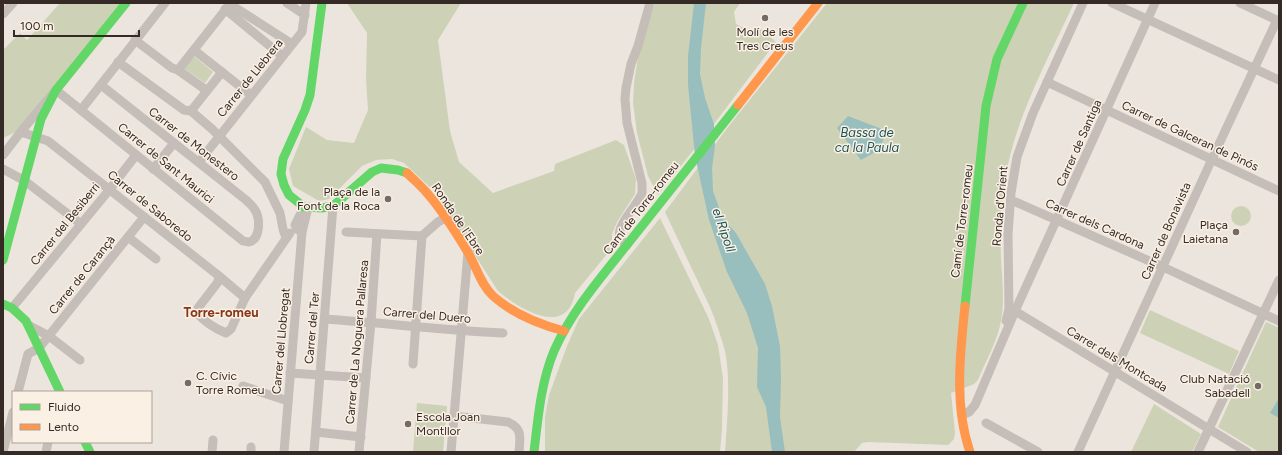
<svg xmlns="http://www.w3.org/2000/svg" width="1282" height="455" viewBox="0 0 1282 455" font-family="Figtree,sans-serif">
<style>
.green{fill:#cdd2b6}
.water{fill:#99bebe}
.lines{fill:none;stroke-linecap:round;stroke-linejoin:round}
.street{stroke:#c5bdb7;stroke-width:9}
.fast{stroke:#63d668;stroke-width:9}
.slow{stroke:#ff974d;stroke-width:9}
.poi-dot{fill:#756b65;stroke:#faf0e4;stroke-width:1.5}
.labels{text-anchor:middle;dominant-baseline:central;stroke-width:3;stroke-linejoin:round;paint-order:stroke}
.poi-label{font-size:12px;fill:#352a25;stroke:#faf0e4;text-anchor:end}
.street-label{font-size:12px;fill:#352a25;stroke:#faf0e4}
.water-label{font-size:13px;font-style:italic;fill:#195358;stroke:#faf0e4}
.neighbourhood-label{font-size:13px;font-weight:bold;fill:#88361a;stroke:#faf0e4}
</style>
<rect width="100%" height="100%" fill="#ece5dd"/>
<!-- green -->
<g class="green">
<path d="M60 3H123L16 132 3 138V50L20 33 27 40Z"/>
<path d="M347 3H461L438 40 450 131 459 162 493 193 554 171 555 164 616 140 624 145 636 179 635 194 617 222 612 234V248L575 293C567 339 518 308 498 291L434 191 404 163 392 159 376 160 362 166 329 199 319 201 293 186 289 169 306 127 327 140 354 143 368 110 366 79 367 33Z"/>
<path d="M655 3H740L734 12 736 24 753 33 759 27 776 42 714 124 658 195 648 176 637 133 633 103 634 83 638 57Z"/>
<path d="M827 3H1074C1048 59 1014 120 1005 181 1001 206 1000 232 1001 257 1002 278 1005 300 1001 321 998 340 985 362 978 380L974 384 951 393 955 433 954 439 948 445 868 442 862 443 854 452H725C727 422 731 380 725 351 721 336 716 322 710 307L665 212 728 127Z"/>
<path d="M193 57H195L213 72 205 83 185 69V67Z"/>
<circle cx="1241" cy="216" r="10"/>
<path d="M660 218 709 319 718 345 723 378 722 429 720 452H545V417L549 395 567 346 579 319Z"/>
<path d="M1150 310 1239 351 1229 374 1140 333Z"/>
<path d="M1266 322 1279 328V452H1259L1218 427Z"/>
<path d="M417 403 447 406 443 452H413Z"/>
<path d="M1154 404 1201 434 1192 452H1131Z"/>
</g>
<!-- water -->
<g class="water">
<path d="M694 3H706L701 48 700 74 705 98 714 124 715 146 712 168 713 191 723 219 736 233 765 284 772 306 780 346 781 378 780 417 785 452H772L766 407 757 387 758 348 747 313 727 272 709 220 695 156 688 85V56Z"/>
<path d="M848 116 887 131 879 150 861 160 837 128Z"/>
<path d="M1279 398V418L1270 413Z"/>
</g>
<g class="lines">
<!-- street -->
<g class="street">
<path d="M228 3 292 44"/>
<path d="M287 3 305 15"/>
<path d="M1112 3 1279 80"/>
<path d="M1240 3 1279 21"/>
<path d="M225 9 282 56"/>
<path d="M3 14 13 3"/>
<path d="M135 40 172 68 178 70 206 90"/>
<path d="M194 50 251 95"/>
<path d="M118 62 184 110 191 111 212 129 265 182 280 213 283 229 286 238"/>
<path d="M178 70 230 4"/>
<path d="M1047 82 1279 191"/>
<path d="M81 110 165 3"/>
<path d="M191 111 222 72"/>
<path d="M21 132 48 141 219 276 245 298"/>
<path d="M3 155 23 129 56 90 243 241C245 241 247 242 249 242 261 239 260 218 255 210 253 206 249 203 246 200L101 85"/>
<path d="M199 162 302 32 306 3"/>
<path d="M3 169 25 181 81 224"/>
<path d="M153 169 174 143"/>
<path d="M1011 200 1163 267 1279 321"/>
<path d="M302 232 308 208"/>
<path d="M346 232 422 236"/>
<path d="M422 236 438 222 445 218"/>
<path d="M128 237 156 259"/>
<path d="M627 245C625 243 621 241 620 238 615 226 638 205 642 193 642 190 642 186 642 183L627 123 625 99 626 88 631 64 638 46 650 3"/>
<path d="M219 276 218 282 198 308 197 313C204 321 216 329 226 333L231 329 245 298 290 233"/>
<path d="M12 308 110 189 136 155"/>
<path d="M1015 311 1247 452"/>
<path d="M325 319C384 323 443 330 503 333"/>
<path d="M1006 321 1009 309 1008 234 1011 193 1017 157 1033 113 1083 3"/>
<path d="M28 325 49 336 80 360"/>
<path d="M413 364 422 236"/>
<path d="M290 373 366 378"/>
<path d="M243 386 288 401"/>
<path d="M18 392 28 354 39 348 144 217"/>
<path d="M962 415 969 412 975 405 1015 311 1155 3"/>
<path d="M454 416 508 422C523 429 520 437 519 452"/>
<path d="M986 423 1038 452"/>
<path d="M316 432 361 437"/>
<path d="M3 452 13 412"/>
<path d="M46 452 48 442"/>
<path d="M212 452 213 440"/>
<path d="M251 452V447"/>
<path d="M284 452 302 232 298 230 295 225 304 207"/>
<path d="M314 452 333 206"/>
<path d="M359 452 371 322 377 234"/>
<path d="M451 452 468 252"/>
<path d="M1078 452 1212 159 1277 20"/>
<path d="M1198 452 1279 280"/>
</g>
<!-- fast -->
<g class="fast">
<path d="M322 3 310 95 305 110 283 159 281 174 284 185 289 195 304 207 322 208 333 206 372 172 381 168 398 170 407 173"/>
<path d="M3 260 41 119 56 90 126 3"/>
<path d="M3 304 12 308 26 321 60 392"/>
<path d="M965 306 986 106 997 59 1023 3"/>
<path d="M85 442 90 452"/>
<path d="M534 452C538 418 541 382 554 351 572 310 603 275 630 241 666 195 702 150 738 105"/>
</g>
<!-- slow -->
<g class="slow">
<path d="M738 105 818 3"/>
<path d="M407 173C414 180 421 186 427 193 442 210 455 231 467 251 476 265 480 284 493 296 513 314 538 324 564 331"/>
<path d="M965 306C960 354 954 406 970 452"/>
</g>
</g>
<!-- markers -->
<g class="poi-dot">
<circle cx="765" cy="18" r="4"/>
<circle cx="388" cy="199" r="4"/>
<circle cx="1236" cy="232" r="4"/>
<circle cx="188" cy="383" r="4"/>
<circle cx="1258" cy="386" r="4"/>
<circle cx="408" cy="424" r="4"/>
</g>
<g class="labels">
<!-- poi labels -->
<g class="poi-label">
<text x="765" y="32" text-anchor="middle">Molí de les<tspan x="765" dy="14">Tres Creus</tspan></text>
<text x="380" y="192">Plaça de la<tspan x="380" dy="14">Font de la Roca</tspan></text>
<text x="1228" y="225">Plaça<tspan x="1228" dy="14">Laietana</tspan></text>
<text x="196" y="376" text-anchor="start">C. Cívic<tspan x="196" dy="14">Torre Romeu</tspan></text>
<text x="1250" y="379">Club Natació<tspan x="1250" dy="14">Sabadell</tspan></text>
<text x="416" y="417" text-anchor="start">Escola Joan<tspan x="416" dy="14">Montllor</tspan></text>
</g>
<!-- street labels -->
<g class="street-label">
<text transform="translate(250 78) rotate(-51)">Carrer de Llebrera</text>
<text transform="translate(1190 136) rotate(25)">Carrer de Galceran de Pinós</text>
<text transform="translate(1079 143) rotate(-66)">Carrer de Santiga</text>
<text transform="translate(194 144) rotate(38)">Carrer de Monestero</text>
<text transform="translate(166 163) rotate(39)">Carrer de Sant Maurici</text>
<text transform="translate(150 206) rotate(39)">Carrer de Saboredo</text>
<text transform="translate(1000 206) rotate(-85)">Ronda d'Orient</text>
<text transform="translate(641 208) rotate(-52)">Camí de Torre-romeu</text>
<text transform="translate(458 219) rotate(56)">Ronda de l'Ebre</text>
<text transform="translate(962 221) rotate(-83)">Camí de Torre-romeu</text>
<text transform="translate(65 224) rotate(-51)">Carrer del Besiberri</text>
<text transform="translate(1095 224) rotate(24)">Carrer dels Cardona</text>
<text transform="translate(1166 231) rotate(-66)">Carrer de Bonavista</text>
<text transform="translate(82 275) rotate(-51)">Carrer de Carançà</text>
<text transform="translate(427 315) rotate(5)">Carrer del Duero</text>
<text transform="translate(312 328) rotate(-85)">Carrer del Ter</text>
<text transform="translate(281 341) rotate(-85)">Carrer del Llobregat</text>
<text transform="translate(357 342) rotate(-85)">Carrer de La Noguera Pallaresa</text>
<text transform="translate(1117 359) rotate(31)">Carrer dels Montcada</text>
</g>
<!-- water labels -->
<g class="water-label">
<text x="867" y="132">Bassa de<tspan x="867" dy="15">ca la Paula</tspan></text>
<text transform="translate(724 230) rotate(71)">el Ripoll</text>
</g>
<!-- neighbourhood labels -->
<g class="neighbourhood-label">
<text x="221" y="312">Torre-romeu</text>
</g>
</g>
<!-- border -->
<rect width="1282" height="455" fill="none" stroke="#352a25" stroke-width="8"/>
<!-- legend -->
<rect x="12" y="391" width="140" height="52" fill="#faf0e4" stroke="#aba198"/>
<rect x="20" y="404" width="20" height="6" fill="#63d668" stroke="#aba198"/>
<text x="48" y="411" font-size="12" fill="#352a25">Fluido</text>
<rect x="20" y="424" width="20" height="6" fill="#ff974d" stroke="#aba198"/>
<text x="48" y="431" font-size="12" fill="#352a25">Lento</text>
<!-- scale -->
<path d="M14 30v6h125v-6" fill="none" stroke="#352a25" stroke-width="2"/>
<text x="20" y="30" font-size="12" fill="#352a25" stroke="#faf0e4" stroke-width="3" paint-order="stroke">100 m</text>
</svg>
